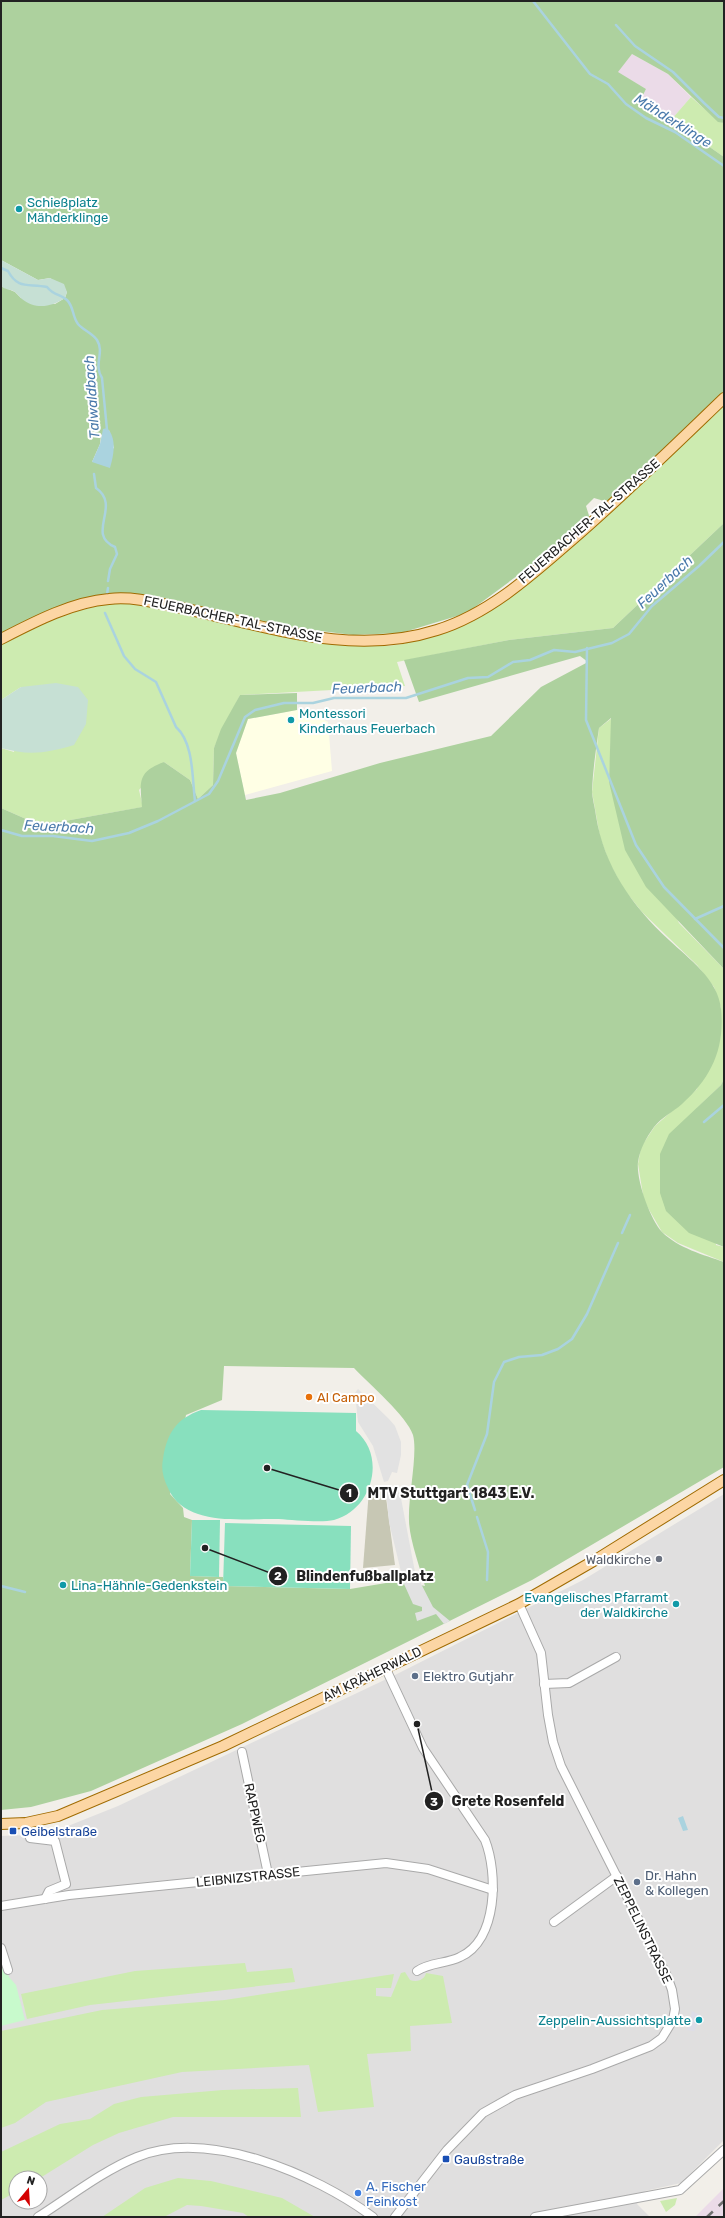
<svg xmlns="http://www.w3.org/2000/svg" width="725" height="2218" viewBox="0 0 725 2218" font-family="Rubik,sans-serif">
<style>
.residential{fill:#e0dfdf;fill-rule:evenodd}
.industrial{fill:#ebdbe8}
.education{fill:#ffffe5}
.construction{fill:#c7c7b4}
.grass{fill:#cdebb0}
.forest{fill:#add19e;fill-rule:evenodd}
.wetland{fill:#c6e0d4}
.park{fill:#c8facc}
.pitch{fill:#88e0be}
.parking{fill:#e2e2e2}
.plaza{fill:#dddde8}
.water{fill:#aad3df}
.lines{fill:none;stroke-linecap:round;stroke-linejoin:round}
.stream{stroke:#aad3df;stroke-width:2.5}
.minor-casing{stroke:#a9a9a9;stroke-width:10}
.major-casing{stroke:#a06b00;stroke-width:12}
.minor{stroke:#fff;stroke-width:8}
.major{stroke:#fcd6a4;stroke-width:10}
.rail{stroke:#707070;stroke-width:2.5;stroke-dasharray:8 8;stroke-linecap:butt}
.culture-dot{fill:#0f9aa8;stroke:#fff;stroke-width:1.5}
.food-dot{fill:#e8710a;stroke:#fff;stroke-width:1.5}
.worship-dot{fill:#6b7280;stroke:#fff;stroke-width:1.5}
.service-dot{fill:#5c6f8a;stroke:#fff;stroke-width:1.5}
.transit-dot{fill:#1a4fb4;stroke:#fff;stroke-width:1.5}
.shop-dot{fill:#3f7fe0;stroke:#fff;stroke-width:1.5}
.labels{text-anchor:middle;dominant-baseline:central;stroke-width:4;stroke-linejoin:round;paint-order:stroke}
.culture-label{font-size:13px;fill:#0d838f;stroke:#fff;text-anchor:start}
.street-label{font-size:13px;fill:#222;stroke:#fff}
.food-label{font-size:13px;fill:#c56008;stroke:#fff;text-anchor:start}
.worship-label{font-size:13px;fill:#5b616d;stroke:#fff;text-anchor:end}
.service-label{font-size:13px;fill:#4e5e75;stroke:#fff;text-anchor:start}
.transit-label{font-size:13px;fill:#164399;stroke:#fff;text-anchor:start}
.shop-label{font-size:13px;fill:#366cbe;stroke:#fff;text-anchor:start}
.water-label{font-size:14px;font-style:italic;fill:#4a7aab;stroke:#fff}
.leader{fill:none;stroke:#222;stroke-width:1.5}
.callout-dot{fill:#222;stroke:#fff;stroke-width:1.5}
.mark-label{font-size:12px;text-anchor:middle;font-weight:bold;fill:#fff}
.callout-label{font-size:14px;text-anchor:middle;font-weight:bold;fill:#222;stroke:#fff;stroke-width:4;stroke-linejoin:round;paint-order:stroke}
</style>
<rect width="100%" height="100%" fill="#f2efe9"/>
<!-- residential -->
<path class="residential" d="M724 1494V2140L681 2183 645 2191 637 2204 650 2217H1V1836L27 1835 58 1830 118 1806 395 1675 583 1580ZM16 2178H40V2202H16Z"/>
<!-- industrial -->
<g class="industrial">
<path d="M632 54 668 74 691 97 671 120 641 99 646 89 617 72Z"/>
<path d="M724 2188V2215L722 2217H695Z"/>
</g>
<!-- education -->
<path class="education" d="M297 710 309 712 328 722 332 771 245 795 236 753 248 719Z"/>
<!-- construction -->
<path class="construction" d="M369 1490H385L395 1565 363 1568Z"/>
<!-- grass -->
<g class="grass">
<path d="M691 97 718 121 724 123V157L671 120Z"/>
<path d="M724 405V523L613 628 509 640 397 662 405 686 240 695 214 748 213 785 198 799 190 780 164 762 139 790 143 807 65 821 35 823 1 808V748L14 752 21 687 1 700V644L5 641C43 623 81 606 123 602L350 644 388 646 403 644 442 632 549 566 597 524Z"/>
<path d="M612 718 609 782 679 923 724 969V1079L721 1085 697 1108 716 1245 724 1247V1262L678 1243 662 1232 644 1201 638 1164 641 1147 655 1126 697 1089 721 1008 714 987 697 965 642 912 623 888 609 862 600 837 592 792 599 728Z"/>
<path d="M245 1963 247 1972 292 1968 295 1982 90 2005 27 2019 21 1994 135 1971Z"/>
<path d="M405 1972 410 1980C416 1982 424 1981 426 1973L443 1976 452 2023 410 2026 411 2051 367 2054 374 2107 318 2112 309 2065 182 2072 46 2102 15 2123 1 2128V2031L102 2010 225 2000 394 1974 391 1988H376V1996L391 1997 401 1973Z"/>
<path d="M298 2088 301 2117H173L119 2133 93 2145 40 2178H16V2192L1 2200V2152L60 2124 90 2119 114 2104 141 2097 223 2090Z"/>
<path d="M178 2178 211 2181 282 2198 315 2217H249L243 2213 201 2206 187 2205 164 2217H102L145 2188Z"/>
<path d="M677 2198 675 2205 666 2212 660 2201Z"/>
</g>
<!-- forest -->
<g class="forest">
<path d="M1 1H724V123L718 122 668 74 632 54 618 72 646 89 641 99 724 157V395L610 500 604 501 594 498 586 506 590 519 552 550 467 613 401 633 353 635 281 626 123 593 101 597 1 636V286L15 292 21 298 55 304 65 298 67 292 50 278 38 280 1 260ZM109 430 114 448 92 462 100 444 101 435Z"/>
<path d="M724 523V969L646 887 625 850 609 782 611 718 599 728C596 748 593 769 592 790 592 798 595 807 596 816 604 866 632 906 669 940 689 959 718 979 721 1009 725 1049 711 1078 682 1104 673 1112 662 1117 654 1127 646 1138 640 1149 638 1162 636 1180 650 1219 662 1232 678 1248 704 1255 724 1262V1467L532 1580 242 1724 91 1791 31 1807 1 1810V808L35 823 65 821 142 807C140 782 137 772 164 762L190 780 198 799 213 785 214 748 221 729 240 695 297 693V710L248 719 236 753 246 800 280 793 380 763 491 736 541 687 588 662 580 656 419 702 404 660 509 640 613 628ZM224 1366 354 1368C369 1384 407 1416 413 1435 418 1453 408 1497 409 1520 409 1538 420 1568 425 1586L398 1581 350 1589 224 1586 223 1577 190 1576 192 1520 184 1517 183 1508 170 1494 186 1415 222 1400Z"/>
<path d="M724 1079V1247L689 1233 666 1211 660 1193V1154L669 1134 721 1085Z"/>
</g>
<!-- wetland -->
<g class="wetland">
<path d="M1 260 38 280 50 278 64 284 67 292 65 298C51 307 36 310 22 299 19 297 18 294 15 292 11 289 5 290 1 286Z"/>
<path d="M56 683 78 687 88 700 86 724 74 745C47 753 29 756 1 748V700L21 687Z"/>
</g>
<!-- park -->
<path class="park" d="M1 1956 9 1977 16 1985 25 2020 1 2026Z"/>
<!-- pitch -->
<g class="pitch">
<path d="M201 1410 356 1413V1431C387 1457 372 1510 334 1520 322 1523 293 1520 279 1519 244 1518 185 1528 168 1488 163 1478 161 1469 163 1459 167 1433 176 1419 201 1410Z"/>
<path d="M192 1520H220L219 1577 190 1576Z"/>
<path d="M225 1523 351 1526 350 1589 223 1586Z"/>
</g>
<!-- parking -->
<g class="parking">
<path d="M358 1389 389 1419 395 1426 401 1442V1455L397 1473 392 1472 388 1481 384 1482 373 1446 358 1422 355 1393Z"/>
<path d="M386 1491 400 1493 415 1572 433 1607 450 1621 444 1624 436 1614 417 1621 415 1613 422 1611V1607L413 1604 404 1584 389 1522Z"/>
</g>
<!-- plaza -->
<path class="plaza" d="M692 2011 703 2017 694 2031 687 2030Z"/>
<!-- water -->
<g class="water">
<path d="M107 428C117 438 114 455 110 468L92 462 100 444 103 429Z"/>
<path d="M683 1816 688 1830 683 1831 678 1818Z"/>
</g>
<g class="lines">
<!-- stream -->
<g class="stream">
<path d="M533 1 590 74 608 84 626 104 646 118 675 132 724 166"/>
<path d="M616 25 635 46 673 72 704 103 719 117 724 118"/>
<path d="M1 268 8 271C18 290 29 283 47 287 54 296 61 294 67 300 74 307 72 316 78 324 83 330 92 333 97 340 105 353 93 364 102 378L107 430"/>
<path d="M94 474 96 488C122 506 85 534 115 547L117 554 110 569 108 581"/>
<path d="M107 594 108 588"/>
<path d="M105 613 124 656 135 669 156 682 176 727C194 743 192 778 195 801"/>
<path d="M587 648 586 720 636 845 664 887 724 948"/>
<path d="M1 830 22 836H53L92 841 129 833 158 821 209 794 218 781 245 717 255 710 284 703H313L334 698H406L468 678 488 677 513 662 530 660 554 650 575 652 612 643 629 634 652 606 699 566 724 542"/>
<path d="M695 919 724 906"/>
<path d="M704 1122 724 1105"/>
<path d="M622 1233 630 1215"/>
<path d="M475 1510 467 1485 487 1434 494 1382 504 1362 519 1357 542 1355 558 1349 572 1339 587 1314 618 1243"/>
<path d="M477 1517 488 1552 487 1580"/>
<path d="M1 1586 25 1592"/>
</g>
<!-- minor casing -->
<g class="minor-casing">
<g id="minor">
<path d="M385 1667 423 1748 485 1840C498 1873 498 1940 460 1957 446 1964 430 1962 417 1971"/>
<path d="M544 1684 569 1683 616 1657"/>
<path d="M242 1752 268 1874"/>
<path d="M26 1823 30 1838 55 1841 66 1884 49 1891 45 1899"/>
<path d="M1 1906 69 1895 386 1863 428 1869 493 1890"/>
<path d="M554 1922 617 1876"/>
<path d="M1 1948 8 1970"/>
<path d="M38 2217C68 2198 104 2170 137 2157 208 2128 315 2174 373 2217"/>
<path d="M395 2217 447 2150 483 2113 515 2095 592 2069 651 2046 662 2038 673 2020 675 2009 672 1990 667 1976 561 1766 553 1742 548 1715 541 1653 519 1604"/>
<path d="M535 2217 680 2190 724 2150"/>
</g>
</g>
<!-- major casing -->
<g class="major-casing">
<g id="major">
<path d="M1 639C34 622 72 602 109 599 135 596 161 604 186 609 269 627 353 657 437 630 489 614 533 574 573 539 625 494 674 446 724 398"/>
<path d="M1 1824 26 1823 58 1816 223 1746 519 1604 597 1559 724 1480"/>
</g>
</g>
<!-- minor -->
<use href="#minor" class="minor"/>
<!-- major -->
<use href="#major" class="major"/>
<!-- rail -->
<path class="rail" d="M707 2217 724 2201"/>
</g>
<!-- markers -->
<g class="culture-dot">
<circle cx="19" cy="209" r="4"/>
<circle cx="291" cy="720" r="4"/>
<circle cx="63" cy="1585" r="4"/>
<circle cx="676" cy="1604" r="4"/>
<circle cx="699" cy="2020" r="4"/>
</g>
<circle class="food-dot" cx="309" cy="1397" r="4"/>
<circle class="worship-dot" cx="659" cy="1559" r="4"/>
<g class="service-dot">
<circle cx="415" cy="1676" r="4"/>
<circle cx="637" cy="1882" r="4"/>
</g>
<g class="transit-dot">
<rect x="9" y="1827" width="8" height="8" rx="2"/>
<rect x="442" y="2155" width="8" height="8" rx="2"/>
</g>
<circle class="shop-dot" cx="358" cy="2193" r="4"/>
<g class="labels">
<!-- culture labels -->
<g class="culture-label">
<text x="27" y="202">Schießplatz<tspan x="27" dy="15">Mähderklinge</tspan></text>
<text x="299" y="713">Montessori<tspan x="299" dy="15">Kinderhaus Feuerbach</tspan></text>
<text x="71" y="1585">Lina-Hähnle-Gedenkstein</text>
<text x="668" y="1597" text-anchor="end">Evangelisches Pfarramt<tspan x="668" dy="15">der Waldkirche</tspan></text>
<text x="691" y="2020" text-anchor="end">Zeppelin-Aussichtsplatte</text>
</g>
<!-- street labels -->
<g class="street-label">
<text transform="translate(589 521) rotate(-41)">FEUERBACHER-TAL-STRASSE</text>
<text transform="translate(233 619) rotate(12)">FEUERBACHER-TAL-STRASSE</text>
<text transform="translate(372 1674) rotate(-26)">AM KRÄHERWALD</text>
<text transform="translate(255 1813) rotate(78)">RAPPWEG</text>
<text transform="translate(248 1877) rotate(-6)">LEIBNIZSTRASSE</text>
<text transform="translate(643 1930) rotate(64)">ZEPPELINSTRASSE</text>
</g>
<!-- food labels -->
<g class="food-label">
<text x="317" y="1397">Al Campo</text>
</g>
<!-- worship labels -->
<g class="worship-label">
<text x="651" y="1559">Waldkirche</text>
</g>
<!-- service labels -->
<g class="service-label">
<text x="423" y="1676">Elektro Gutjahr</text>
<text x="645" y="1875">Dr. Hahn<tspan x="645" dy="15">&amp; Kollegen</tspan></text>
</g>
<!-- transit labels -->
<g class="transit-label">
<text x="21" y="1831">Geibelstraße</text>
<text x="454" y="2159">Gaußstraße</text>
</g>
<!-- shop labels -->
<g class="shop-label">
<text x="366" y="2186">A. Fischer<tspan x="366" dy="15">Feinkost</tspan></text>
</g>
<!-- water labels -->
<g class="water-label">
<text transform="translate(673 121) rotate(32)">Mähderklinge</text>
<text transform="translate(92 397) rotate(-94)">Talwaldbach</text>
<text transform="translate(665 582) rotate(-43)">Feuerbach</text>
<text transform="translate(367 688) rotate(-2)">Feuerbach</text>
<text transform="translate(59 827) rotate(3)">Feuerbach</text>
</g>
</g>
<!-- callouts -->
<path class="leader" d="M267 1468L349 1493M205 1548L278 1576M417 1724L434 1801"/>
<g class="callout-dot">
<circle cx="267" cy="1468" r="4"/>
<circle cx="205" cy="1548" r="4"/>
<circle cx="417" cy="1724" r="4"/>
<circle cx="349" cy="1493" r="10"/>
<circle cx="278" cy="1576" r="10"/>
<circle cx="434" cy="1801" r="10"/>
</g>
<g class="mark-label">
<text x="349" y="1497">1</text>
<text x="278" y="1580">2</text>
<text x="434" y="1806">3</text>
</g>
<g class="callout-label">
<text x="451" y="1498">MTV Stuttgart 1843 E.V.</text>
<text x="365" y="1581">Blindenfußballplatz</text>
<text x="508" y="1806">Grete Rosenfeld</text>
</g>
<!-- border -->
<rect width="725" height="2218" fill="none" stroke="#222222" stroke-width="4"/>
<!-- north arrow -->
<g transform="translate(28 2190) rotate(18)"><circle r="19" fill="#ffffff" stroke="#a7a7a7"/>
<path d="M0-3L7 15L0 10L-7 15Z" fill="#d40000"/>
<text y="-6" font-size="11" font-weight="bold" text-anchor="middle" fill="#222222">N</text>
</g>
</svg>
